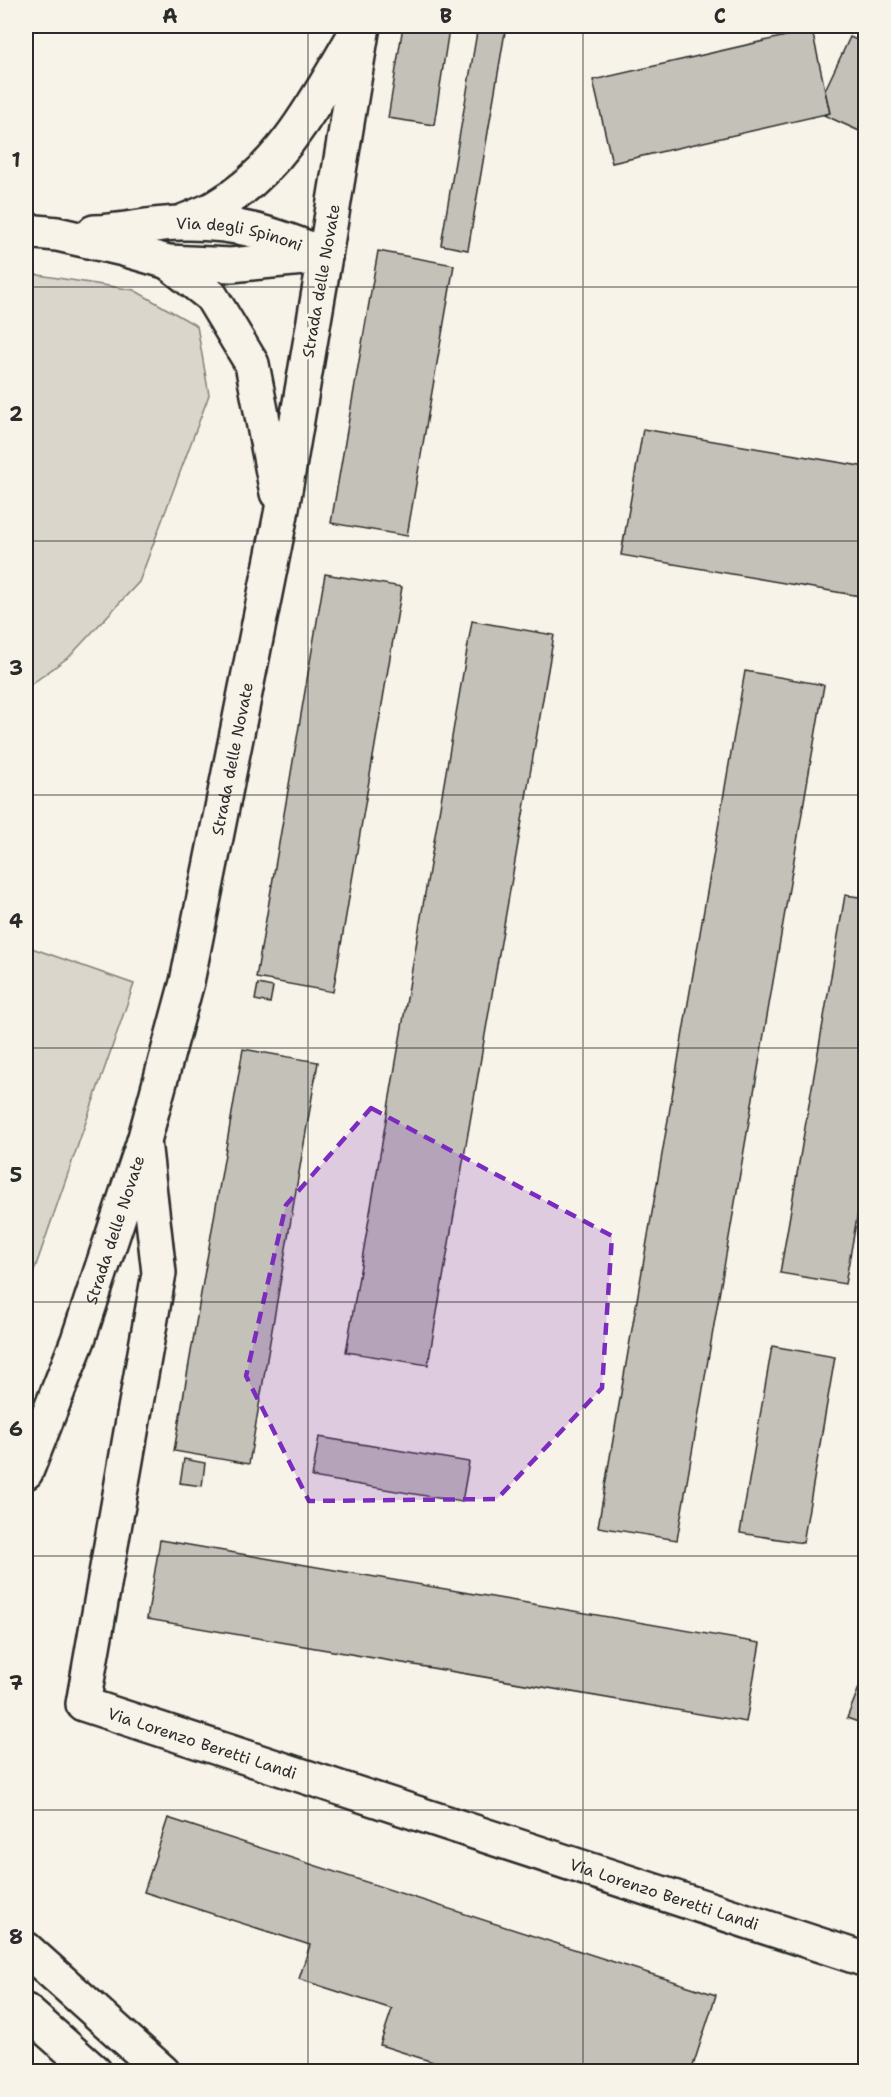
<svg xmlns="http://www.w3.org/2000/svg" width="891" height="2097" viewBox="0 0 891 2097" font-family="'Shantell Sans',sans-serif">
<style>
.green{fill:#dad6cc;stroke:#82807c;stroke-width:1.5}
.building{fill:#c4c1b9;stroke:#2b2b2b;stroke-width:1.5}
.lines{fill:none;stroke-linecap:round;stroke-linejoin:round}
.minor-casing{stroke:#2b2b2b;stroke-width:38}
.tertiary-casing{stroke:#2b2b2b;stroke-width:38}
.trunk-casing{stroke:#2b2b2b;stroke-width:38}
.minor{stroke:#f7f3e8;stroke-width:33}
.tertiary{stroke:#f7f3e8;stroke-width:33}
.trunk{stroke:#f7f3e8;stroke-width:33}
.marked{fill:#7b2cbf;fill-opacity:0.2;stroke:#7b2cbf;stroke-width:4.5;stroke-dasharray:12 8;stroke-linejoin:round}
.grid{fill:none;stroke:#2b2b2b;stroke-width:1.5;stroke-opacity:0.55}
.labels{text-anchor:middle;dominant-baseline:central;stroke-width:6;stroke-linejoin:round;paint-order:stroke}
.street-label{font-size:16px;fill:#2b2b2b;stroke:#f7f3e8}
.neatline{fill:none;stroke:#2b2b2b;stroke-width:2}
.grid-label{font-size:20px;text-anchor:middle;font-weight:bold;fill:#2b2b2b}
</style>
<rect width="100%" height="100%" fill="#f7f3e8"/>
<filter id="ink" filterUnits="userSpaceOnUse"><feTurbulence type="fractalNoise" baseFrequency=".0167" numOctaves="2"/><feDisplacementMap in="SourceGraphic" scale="12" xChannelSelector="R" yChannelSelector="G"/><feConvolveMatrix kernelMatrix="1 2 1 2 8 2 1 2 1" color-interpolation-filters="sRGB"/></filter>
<g filter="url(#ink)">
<!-- green -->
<g class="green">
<path d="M26 273 134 290 197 326 209 395 139 582 70 656 26 688Z"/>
<path d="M26 946 134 984 26 1294Z"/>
</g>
<!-- building -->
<g class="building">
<path d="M403 26 449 29 434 125 388 118Z"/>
<path d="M478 26H506L468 250 441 245Z"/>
<path d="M812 30 830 113 612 163 593 80Z"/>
<path d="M850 37 866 44V134L824 115 830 113 825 90Z"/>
<path d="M378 251 454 265 407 536 331 523Z"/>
<path d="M643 429 866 467V597L621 555Z"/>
<path d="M325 574 402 587 333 992 256 978Z"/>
<path d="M472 621 554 635 428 1365 346 1352Z"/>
<path d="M745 671 824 685 677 1540 598 1527Z"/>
<path d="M845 895 866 898V1168L845 1284 780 1273Z"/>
<path d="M258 984 273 987 270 1003 255 1000Z"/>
<path d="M243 1049 318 1062 249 1464 174 1451Z"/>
<path d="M772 1346 835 1357 803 1543 740 1533Z"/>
<path d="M319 1437 469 1462 462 1502 312 1477Z"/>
<path d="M184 1459 205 1463 202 1486 180 1483Z"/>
<path d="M160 1540 760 1643 746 1722 147 1619Z"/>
<path d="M866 1670V1725L847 1718Z"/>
<path d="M168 1818 716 1995 691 2072H464L380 2045 392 2009 299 1979 310 1945 144 1892Z"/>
</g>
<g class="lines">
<!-- minor casing -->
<g class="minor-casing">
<g id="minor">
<path d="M325 256 363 26"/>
<path id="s1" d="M144 1141 159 1273 83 1704 866 1960"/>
</g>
</g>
<!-- tertiary casing -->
<g class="tertiary-casing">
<g id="tertiary">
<path d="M182 222C193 217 206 213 216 207 285 167 321 91 360 26"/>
<path d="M26 231 57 234 123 249 168 262 231 265 325 256"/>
<path id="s2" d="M94 232C124 231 153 223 182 223 238 222 275 234 325 255"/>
<path d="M168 262 211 296 252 364 277 493"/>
<path id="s3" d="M26 1472 78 1340 144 1141 187 982 281 514 325 256"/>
</g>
</g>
<!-- trunk casing -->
<g class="trunk-casing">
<g id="trunk">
<path d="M26 1949 163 2072"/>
<path d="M26 2011 95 2072"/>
</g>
</g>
<!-- minor -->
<use href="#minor" class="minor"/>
<!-- tertiary -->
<use href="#tertiary" class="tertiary"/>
<!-- trunk -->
<use href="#trunk" class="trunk"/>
</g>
</g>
<!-- marked area -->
<path class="marked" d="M371 1108 612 1236 602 1388 497 1499 309 1501 246 1376 286 1205Z"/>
<!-- grid -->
<path class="grid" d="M308 26V2072M583 26V2072M26 287H866M26 541H866M26 795H866M26 1048H866M26 1302H866M26 1556H866M26 1810H866"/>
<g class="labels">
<!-- street labels -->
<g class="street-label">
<text stroke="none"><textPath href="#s2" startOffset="147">Via degli Spinoni</textPath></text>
<text transform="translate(321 281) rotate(-80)">Strada delle Novate</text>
<text stroke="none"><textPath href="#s3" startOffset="744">Strada delle Novate</textPath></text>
<text stroke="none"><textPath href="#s3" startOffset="258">Strada delle Novate</textPath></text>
<text stroke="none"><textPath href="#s1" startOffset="696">Via Lorenzo Beretti Landi</textPath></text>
<text stroke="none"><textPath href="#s1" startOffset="1182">Via Lorenzo Beretti Landi</textPath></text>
</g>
</g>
<!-- margin -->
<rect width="891" height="2097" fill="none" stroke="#f7f3e8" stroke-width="66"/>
<rect x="33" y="33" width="825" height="2031" class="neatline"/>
<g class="grid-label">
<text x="170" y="23">A</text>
<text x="446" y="23">B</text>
<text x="720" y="23">C</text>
<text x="16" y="167">1</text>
<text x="16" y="421">2</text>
<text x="16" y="675">3</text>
<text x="16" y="928">4</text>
<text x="16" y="1182">5</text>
<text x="16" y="1436">6</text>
<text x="16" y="1690">7</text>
<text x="16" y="1944">8</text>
</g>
</svg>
